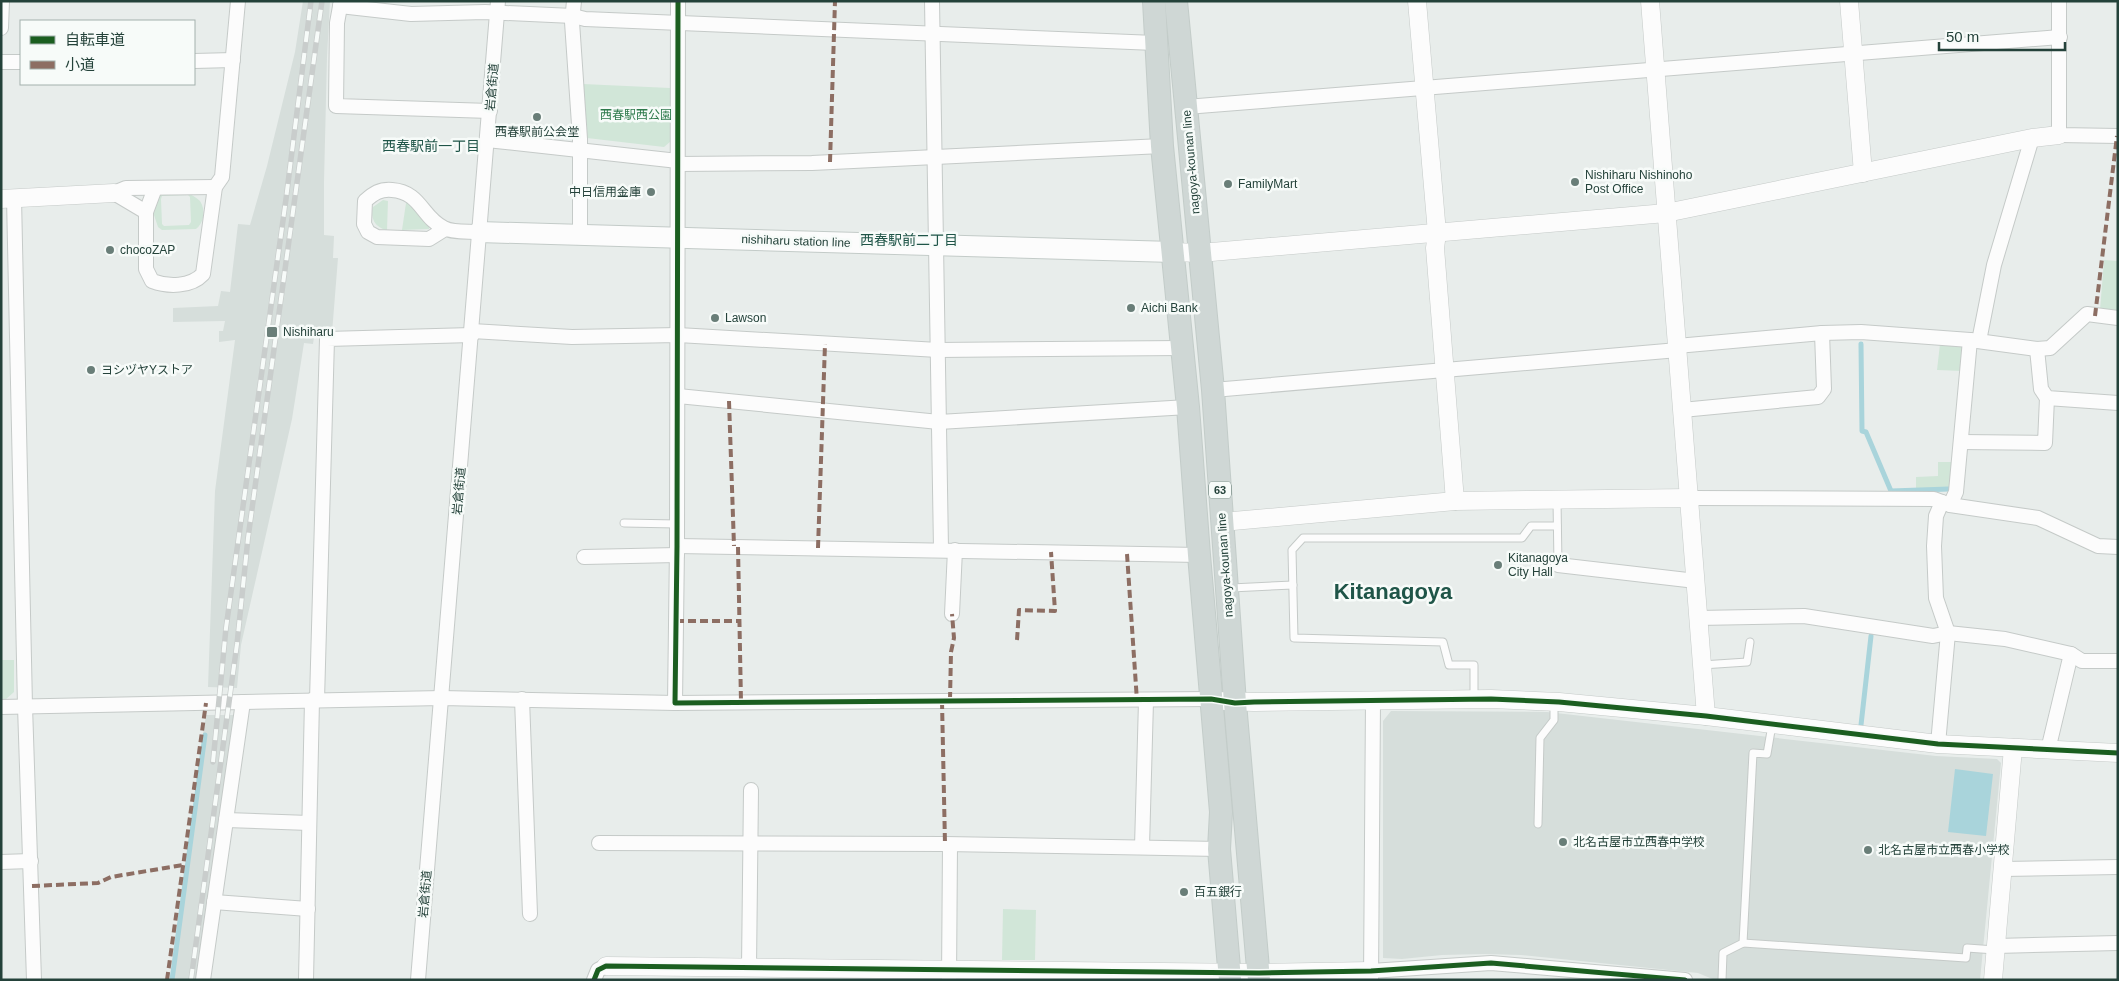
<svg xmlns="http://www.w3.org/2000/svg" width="2119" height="981" viewBox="0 0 2119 981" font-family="Arial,'Noto Sans JP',sans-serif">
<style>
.built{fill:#d6dedb}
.green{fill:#d1e6d8;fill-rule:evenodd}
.water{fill:#a9d4db}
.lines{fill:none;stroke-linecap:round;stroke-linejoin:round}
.stream{stroke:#a9d4db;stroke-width:5}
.service-casing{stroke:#c5cac8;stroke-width:9}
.minor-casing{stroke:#c5cac8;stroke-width:16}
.tertiary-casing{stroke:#c5cac8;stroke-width:19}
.secondary-casing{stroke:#c3cbc8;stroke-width:22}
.primary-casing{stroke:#c3ccc9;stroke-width:24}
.service{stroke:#fcfcfc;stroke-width:7}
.minor{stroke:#fcfcfc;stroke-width:14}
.tertiary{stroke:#fcfcfc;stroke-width:18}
.secondary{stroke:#fcfcfc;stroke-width:20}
.primary{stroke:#cfd7d5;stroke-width:22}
.rail-casing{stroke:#c9cdcc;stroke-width:5.5}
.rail{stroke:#f7fbf9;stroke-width:4;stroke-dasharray:11;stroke-linecap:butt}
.quiet{stroke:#8d6e63;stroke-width:4;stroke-dasharray:8 4;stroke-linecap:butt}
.cycleway-casing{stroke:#f7fbf9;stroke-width:8}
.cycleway{stroke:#1b5e20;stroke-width:5}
.poi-dot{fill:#697e78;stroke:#f7fbf9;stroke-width:2}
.labels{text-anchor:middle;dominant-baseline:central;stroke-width:5;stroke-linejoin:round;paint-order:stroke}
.shield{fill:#f7fbf9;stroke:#637a73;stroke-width:1}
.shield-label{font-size:11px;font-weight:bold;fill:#24423a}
.street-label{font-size:12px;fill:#24423a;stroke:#f7fbf9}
.park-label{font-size:12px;fill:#2d7a4b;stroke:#f7fbf9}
.poi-label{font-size:12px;fill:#24423a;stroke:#f7fbf9;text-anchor:start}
.neighbourhood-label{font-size:14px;fill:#1f5548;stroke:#f7fbf9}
.town-label{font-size:22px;font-weight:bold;fill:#1f5548;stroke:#f7fbf9}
</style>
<rect width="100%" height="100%" fill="#e8edeb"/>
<!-- built -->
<g class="built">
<path d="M303 1H330L327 57 324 182V235L334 236 333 258H338L332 333H323L322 338 314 337 313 344 304 343 292 419 241 645 237 688 208 687 215 491 235 340 219 342V331H223L225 321 173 322V308L218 306 221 291 230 292 238 224 250 225 267 166 295 52Z"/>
<path d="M1391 711 1547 712 1936 756 1997 759 2001 763 1980 980H1715L1698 973 1521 955 1485 954 1442 955 1402 959 1383 958V721Z"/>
<path d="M206 715H236L200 980H173L206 735 203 734Z"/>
</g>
<!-- green -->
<g class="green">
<path d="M583 84 670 88 671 141 664 147 587 138 584 134Z"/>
<path d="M185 192C190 194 196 197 200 201 206 210 204 223 196 229L162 230 158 227 152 209 161 193ZM188 195 190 197 191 222 189 225 164 226 162 224 161 199 162 196Z"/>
<path d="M383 200 388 201 387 230C375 228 370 218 373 207Z"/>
<path d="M406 203H409L429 225V229L402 230Z"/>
<path d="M2104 260 2118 261V311L2100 310Z"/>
<path d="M1940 344 1961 346 1964 350 1962 371 1937 370Z"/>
<path d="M1938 462H1954L1951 488H1916V477L1938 476Z"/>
<path d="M1 660H14V692L5 700H1Z"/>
<path d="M1003 909 1036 910 1035 960H1002Z"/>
</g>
<!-- water -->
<path class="water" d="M1955 769 1993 774 1986 836 1948 832Z"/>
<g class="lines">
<!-- stream -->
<g class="stream">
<path d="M1861 344 1862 431 1866 432 1891 491 1949 489"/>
<path d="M1861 725 1871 636"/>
<path d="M172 980 205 735"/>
</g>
<!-- service casing -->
<g class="service-casing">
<g id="service">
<path d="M1557 500 1558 565"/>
<path d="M624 523 677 524"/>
<path d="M1231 588 1293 585"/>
<path d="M1702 665 1747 662 1750 642"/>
<path d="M1474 699V665H1449L1443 642 1294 638 1292 550 1303 538H1522L1531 526H1557"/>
<path d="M1538 824 1540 738 1554 720V702"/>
<path d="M1743 943 1966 958 1967 948 1995 950"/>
<path d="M1722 980 1723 953 1743 943 1753 753 1767 754 1772 725"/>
</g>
</g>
<!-- minor casing -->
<g class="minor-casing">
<g id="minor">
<path d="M341 1 337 23 336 106 490 111"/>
<path d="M574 1 572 22 580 139V235"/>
<path d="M678 1 677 546 675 703 1211 699"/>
<path d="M932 1 941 549"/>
<path d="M2059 1V135L2118 136"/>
<path d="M340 6 411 14 485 12 573 16 585 19 1155 43"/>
<path d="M1 28 2 1"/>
<path d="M194 61 233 60"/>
<path d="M1 62H21"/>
<path d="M1186 107 2060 37"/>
<path d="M487 140 678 161"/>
<path d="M678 164 812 163 1162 146"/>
<path d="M114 193 146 212V269L152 281C168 287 191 287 203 274L215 187 222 177 238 1"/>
<path d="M114 193 126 188 215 187"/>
<path d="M14 198 25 706 34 980"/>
<path d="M146 212 155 188"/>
<path d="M445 229 429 239 377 237 368 232 364 224 365 201C374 193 380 189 392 190 421 192 422 218 444 228 453 233 469 231 479 232"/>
<path d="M472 331 572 337 678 335 938 350 1182 348"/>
<path d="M1979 341 1994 265 2032 138"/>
<path d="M1677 346 1822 333 1861 332 1970 340 2037 349 2050 348 2087 314 2118 318"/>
<path d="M2037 349 2041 389 2047 398 2118 403"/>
<path d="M1213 390 1678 350"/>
<path d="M678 396 939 422 1188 407"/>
<path d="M1682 410 1818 397 1824 389 1822 333"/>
<path d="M1961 442 2045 443 2047 398"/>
<path d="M1689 498 1934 499 1950 505 2038 518 2098 546 2118 547"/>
<path d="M1950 505 1956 492 1970 340"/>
<path d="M677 546 1199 555"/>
<path d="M584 557 677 555"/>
<path d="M1558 565 1696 581"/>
<path d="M952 614 955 550"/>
<path d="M1698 618 1804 616 1933 636 1948 633 2005 639 2071 654 2082 661H2118"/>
<path d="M522 699 530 914"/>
<path d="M317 700 327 339 472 335"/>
<path d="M1 707 442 698 675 703"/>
<path d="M1938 744 1948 633 1936 598 1934 546 1936 516 1942 502"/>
<path d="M2048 750 2071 654"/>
<path d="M226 820 309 823"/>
<path d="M599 843 945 844 1219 849"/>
<path d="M1142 847 1146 701"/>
<path d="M1 862 31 861"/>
<path d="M2003 869 2118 867"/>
<path d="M214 902 308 909"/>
<path d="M1996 946 2118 943"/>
<path d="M749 967 751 790"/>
<path d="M1371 971 1491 963 1685 980"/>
<path d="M203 980 243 702"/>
<path d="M306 980 312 700"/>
<path d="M418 980 498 1"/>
<path d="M594 980 598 970 606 966"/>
<path d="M949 980 950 845"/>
<path d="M1371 980 1373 701"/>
</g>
</g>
<!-- tertiary casing -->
<g class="tertiary-casing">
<g id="tertiary">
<path d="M1417 1 1437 233 1435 248 1455 501"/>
<path d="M1650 1 1706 716"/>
<path d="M1849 1 1863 173"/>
<path d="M1 199 114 193"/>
<path d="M1173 252 1200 253 1666 213 2032 138 2059 135"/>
<path d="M1222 522 1455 501 1689 498"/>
<path d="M1224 701 1254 702 1491 699 1559 702 1706 716 1938 744 2118 753"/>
<path d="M606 966 1259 973 1371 971"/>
<path d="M1993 980 2013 748"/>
</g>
</g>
<!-- secondary casing -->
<g class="secondary-casing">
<path id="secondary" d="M479 232 1173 252"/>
</g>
<!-- primary casing -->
<g class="primary-casing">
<g id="primary">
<path d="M1154 1 1162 146 1188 407 1199 555 1221 812 1219 849 1230 980"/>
<path d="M1176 1 1213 390 1235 703 1259 980"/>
</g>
</g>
<!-- service -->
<use href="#service" class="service"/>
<!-- minor -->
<use href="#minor" class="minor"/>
<!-- tertiary -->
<use href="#tertiary" class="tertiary"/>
<!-- secondary -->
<use href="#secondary" class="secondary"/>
<!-- primary -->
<use href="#primary" class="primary"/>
<!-- rail casing -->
<g class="rail-casing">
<g id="rail">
<path d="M213 762 226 628 286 199 311 1"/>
<path d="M191 980 237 644 248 538 322 1"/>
</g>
</g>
<!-- rail -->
<use href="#rail" class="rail"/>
<!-- quiet -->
<g class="quiet">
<path d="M830 162 835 1"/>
<path d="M2095 316 2117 136"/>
<path d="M729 401 734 546"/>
<path d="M738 547 741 702"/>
<path d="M818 548 825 344"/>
<path d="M1127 554 1137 701"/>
<path d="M676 621H740"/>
<path d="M1017 640 1019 610 1055 611 1051 552"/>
<path d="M950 700 951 652 954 638 952 614"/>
<path d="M942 701 945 844"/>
<path d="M32 886 98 883 111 877 183 865"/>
<path d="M167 980 206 703"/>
</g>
<!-- cycleway casing -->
<g class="cycleway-casing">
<g id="cycleway">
<path d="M678 1 677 546 675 703 1211 699 1235 703 1254 702 1491 699 1559 702 1706 716 1938 744 2118 753"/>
<path d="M594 980 598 970 606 966 1259 973 1371 971 1491 963 1685 980"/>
</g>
</g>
<!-- cycleway -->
<use href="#cycleway" class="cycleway"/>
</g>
<!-- markers -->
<g class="poi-dot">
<circle cx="537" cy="117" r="5"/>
<circle cx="1575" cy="182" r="5"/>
<circle cx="1228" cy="184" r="5"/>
<circle cx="651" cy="192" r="5"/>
<circle cx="110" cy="250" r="5"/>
<circle cx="1131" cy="308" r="5"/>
<circle cx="715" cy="318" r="5"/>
<rect x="266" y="326" width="12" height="12" rx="2.5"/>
<circle cx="91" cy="370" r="5"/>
<circle cx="1498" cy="565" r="5"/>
<circle cx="1563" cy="842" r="5"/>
<circle cx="1868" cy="850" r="5"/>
<circle cx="1184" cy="892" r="5"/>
</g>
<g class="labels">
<!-- shield labels -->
<rect class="shield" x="1209" y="481.5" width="22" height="17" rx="4"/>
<g class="shield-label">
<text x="1220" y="490">63</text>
</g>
<!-- street labels -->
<g class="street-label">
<text transform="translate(492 87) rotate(-85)">岩倉街道</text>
<text transform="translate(1191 162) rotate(-95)">nagoya-kounan line</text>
<text transform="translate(796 241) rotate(2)">nishiharu station line</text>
<text transform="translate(459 491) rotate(-85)">岩倉街道</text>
<text transform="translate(1225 565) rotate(-94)">nagoya-kounan line</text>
<text transform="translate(425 894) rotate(-85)">岩倉街道</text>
</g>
<!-- park labels -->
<g class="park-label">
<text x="636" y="115">西春駅西公園</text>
</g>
<!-- poi labels -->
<g class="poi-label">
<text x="537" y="132" text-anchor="middle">西春駅前公会堂</text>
<text x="1585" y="175">Nishiharu Nishinoho<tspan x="1585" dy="14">Post Office</tspan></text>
<text x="1238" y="184">FamilyMart</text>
<text x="641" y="192" text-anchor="end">中日信用金庫</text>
<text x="120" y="250">chocoZAP</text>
<text x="1141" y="308">Aichi Bank</text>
<text x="725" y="318">Lawson</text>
<text x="283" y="332">Nishiharu</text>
<text x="101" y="370">ヨシヅヤYストア</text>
<text x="1508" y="558">Kitanagoya<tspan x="1508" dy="14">City Hall</tspan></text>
<text x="1573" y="842">北名古屋市立西春中学校</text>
<text x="1878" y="850">北名古屋市立西春小学校</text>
<text x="1194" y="892">百五銀行</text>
</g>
<!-- neighbourhood labels -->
<g class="neighbourhood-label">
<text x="431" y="146">西春駅前一丁目</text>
<text x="909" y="240">西春駅前二丁目</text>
</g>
<!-- town labels -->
<g class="town-label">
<text x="1393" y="591">Kitanagoya</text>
</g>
</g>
<!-- border -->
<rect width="2119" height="981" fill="none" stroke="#24423a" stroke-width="5"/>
<!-- legend -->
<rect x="20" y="20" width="175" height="65" fill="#f7fbf9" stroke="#a3b1ad"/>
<rect x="30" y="36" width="25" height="8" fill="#1b5e20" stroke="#a3b1ad"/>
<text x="65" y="45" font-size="15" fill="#24423a">自転車道</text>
<rect x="30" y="61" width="25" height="8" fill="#8d6e63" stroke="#a3b1ad"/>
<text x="65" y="70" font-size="15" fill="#24423a">小道</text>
<!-- scale -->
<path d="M1939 42v8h126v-8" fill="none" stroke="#24423a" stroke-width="2.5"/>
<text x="1946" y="42" font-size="15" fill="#24423a" stroke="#f7fbf9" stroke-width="4" paint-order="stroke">50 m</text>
</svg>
